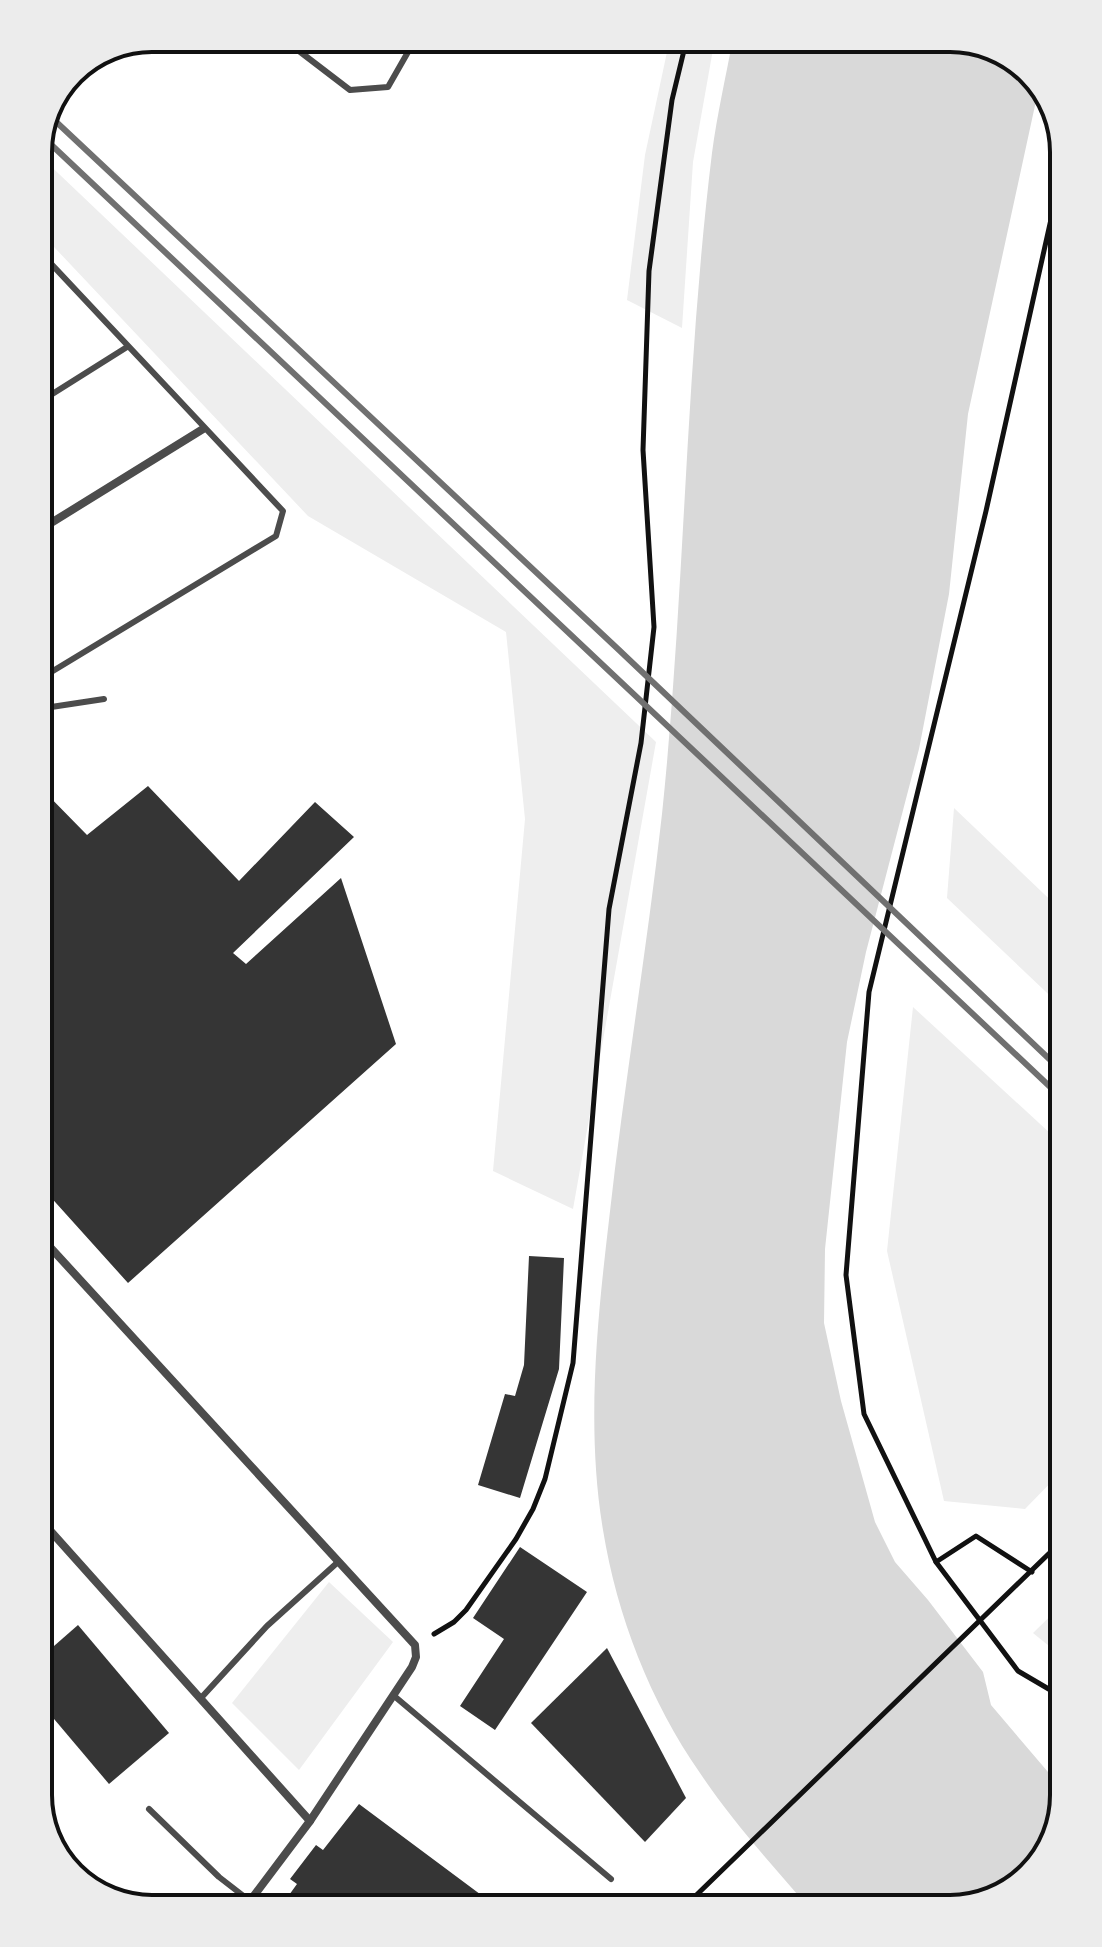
<svg xmlns="http://www.w3.org/2000/svg" width="1102" height="1947" viewBox="0 0 1102 1947" font-family="Georgia,serif">
<style>
.green{fill:#eee}
.water{fill:#d9d9d9}
.building{fill:#353535}
.lines{fill:none;stroke-linecap:round;stroke-linejoin:round}
.path{stroke:#111;stroke-width:5}
.service{stroke:#4c4c4c;stroke-width:6}
.minor{stroke:#4c4c4c;stroke-width:8}
.rail{stroke:#707070;stroke-width:6}
.rim{fill:none;stroke:#111;stroke-width:4}
</style>
<rect width="100%" height="100%" fill="#fff"/>
<!-- green -->
<g class="green">
<path d="M670 38H715L693 162 682 328 627 300 645 155Z"/>
<path d="M38 154 656 742 573 1209 493 1171 525 819 506 632 308 516 38 230Z"/>
<path d="M954 808 1064 913V1009L947 898Z"/>
<path d="M913 1007 1064 1146V1469L1025 1509 944 1501 887 1251Z"/>
<path d="M329 1582 393 1642 299 1770 232 1703Z"/>
<path d="M1064 1603V1658L1033 1633Z"/>
</g>
<!-- water -->
<path class="water" d="M733 38H958L1014 57 1039 87 968 414 949 594 919 749 866 952 847 1042 825 1249 824 1323 841 1401 875 1522 895 1562 928 1600 983 1672 991 1705 1048 1772 1064 1782V1796L1045 1858 1000 1897 950 1909H810C772 1865 732 1821 700 1773 650 1701 617 1616 603 1530 586 1428 597 1322 609 1220 624 1084 647 950 662 814 685 594 685 373 712 153 717 115 726 76 733 38Z"/>
<!-- building -->
<g class="building">
<path d="M38 785 87 835 148 786 239 881 315 802 354 837 233 953 246 964 341 878 396 1044 128 1283 38 1183Z"/>
<path d="M529 1256 564 1258 559 1369 520 1498 478 1485 505 1394 515 1396 524 1365Z"/>
<path d="M520 1547 587 1592 495 1730 460 1706 504 1639 473 1618Z"/>
<path d="M78 1625 169 1733 109 1784 38 1700V1660Z"/>
<path d="M607 1648 686 1798 645 1842 531 1723Z"/>
<path d="M359 1804 500 1909H279L297 1884 290 1879 316 1845 323 1850Z"/>
</g>
<g class="lines">
<!-- path -->
<g class="path">
<path d="M936 1562 976 1536 1032 1572"/>
<path d="M434 1634 454 1622 466 1610 516 1539 533 1509 545 1479 573 1363 609 909 641 743 654 627 643 450 649 271 672 100 687 38"/>
<path d="M1064 1698 1018 1671 936 1562 864 1414 846 1275 869 992 986 511 1064 161"/>
<path d="M682 1909 1064 1539"/>
</g>
<!-- service -->
<g class="service">
<path d="M282 38 350 90 388 87 416 38"/>
<path d="M38 403 127 347"/>
<path d="M38 680 276 536 283 511 40 252"/>
<path d="M38 709 104 699"/>
<path d="M393 1695 611 1879"/>
<path d="M201 1698 267 1626 338 1562"/>
<path d="M149 1809 219 1877 250 1901"/>
</g>
<!-- minor -->
<g class="minor">
<path d="M38 253 40 252"/>
<path d="M38 531 203 429"/>
<path d="M38 1234 415 1645 416 1657 412 1667 310 1821 244 1909"/>
<path d="M38 1517 310 1821"/>
</g>
<!-- rail -->
<g class="rail">
<path d="M51 117 619 650 1064 1073"/>
<path d="M42 136 1064 1100"/>
</g>
</g>
<!-- crop -->
<path d="M0 0H1102V1947H0ZM152 52H950A100 100 0 0 1 1050 152V1795A100 100 0 0 1 950 1895H152A100 100 0 0 1 52 1795V152A100 100 0 0 1 152 52Z" fill="#ececec" fill-rule="evenodd"/>
<path class="rim" d="M152 52H950A100 100 0 0 1 1050 152V1795A100 100 0 0 1 950 1895H152A100 100 0 0 1 52 1795V152A100 100 0 0 1 152 52Z"/>
</svg>
